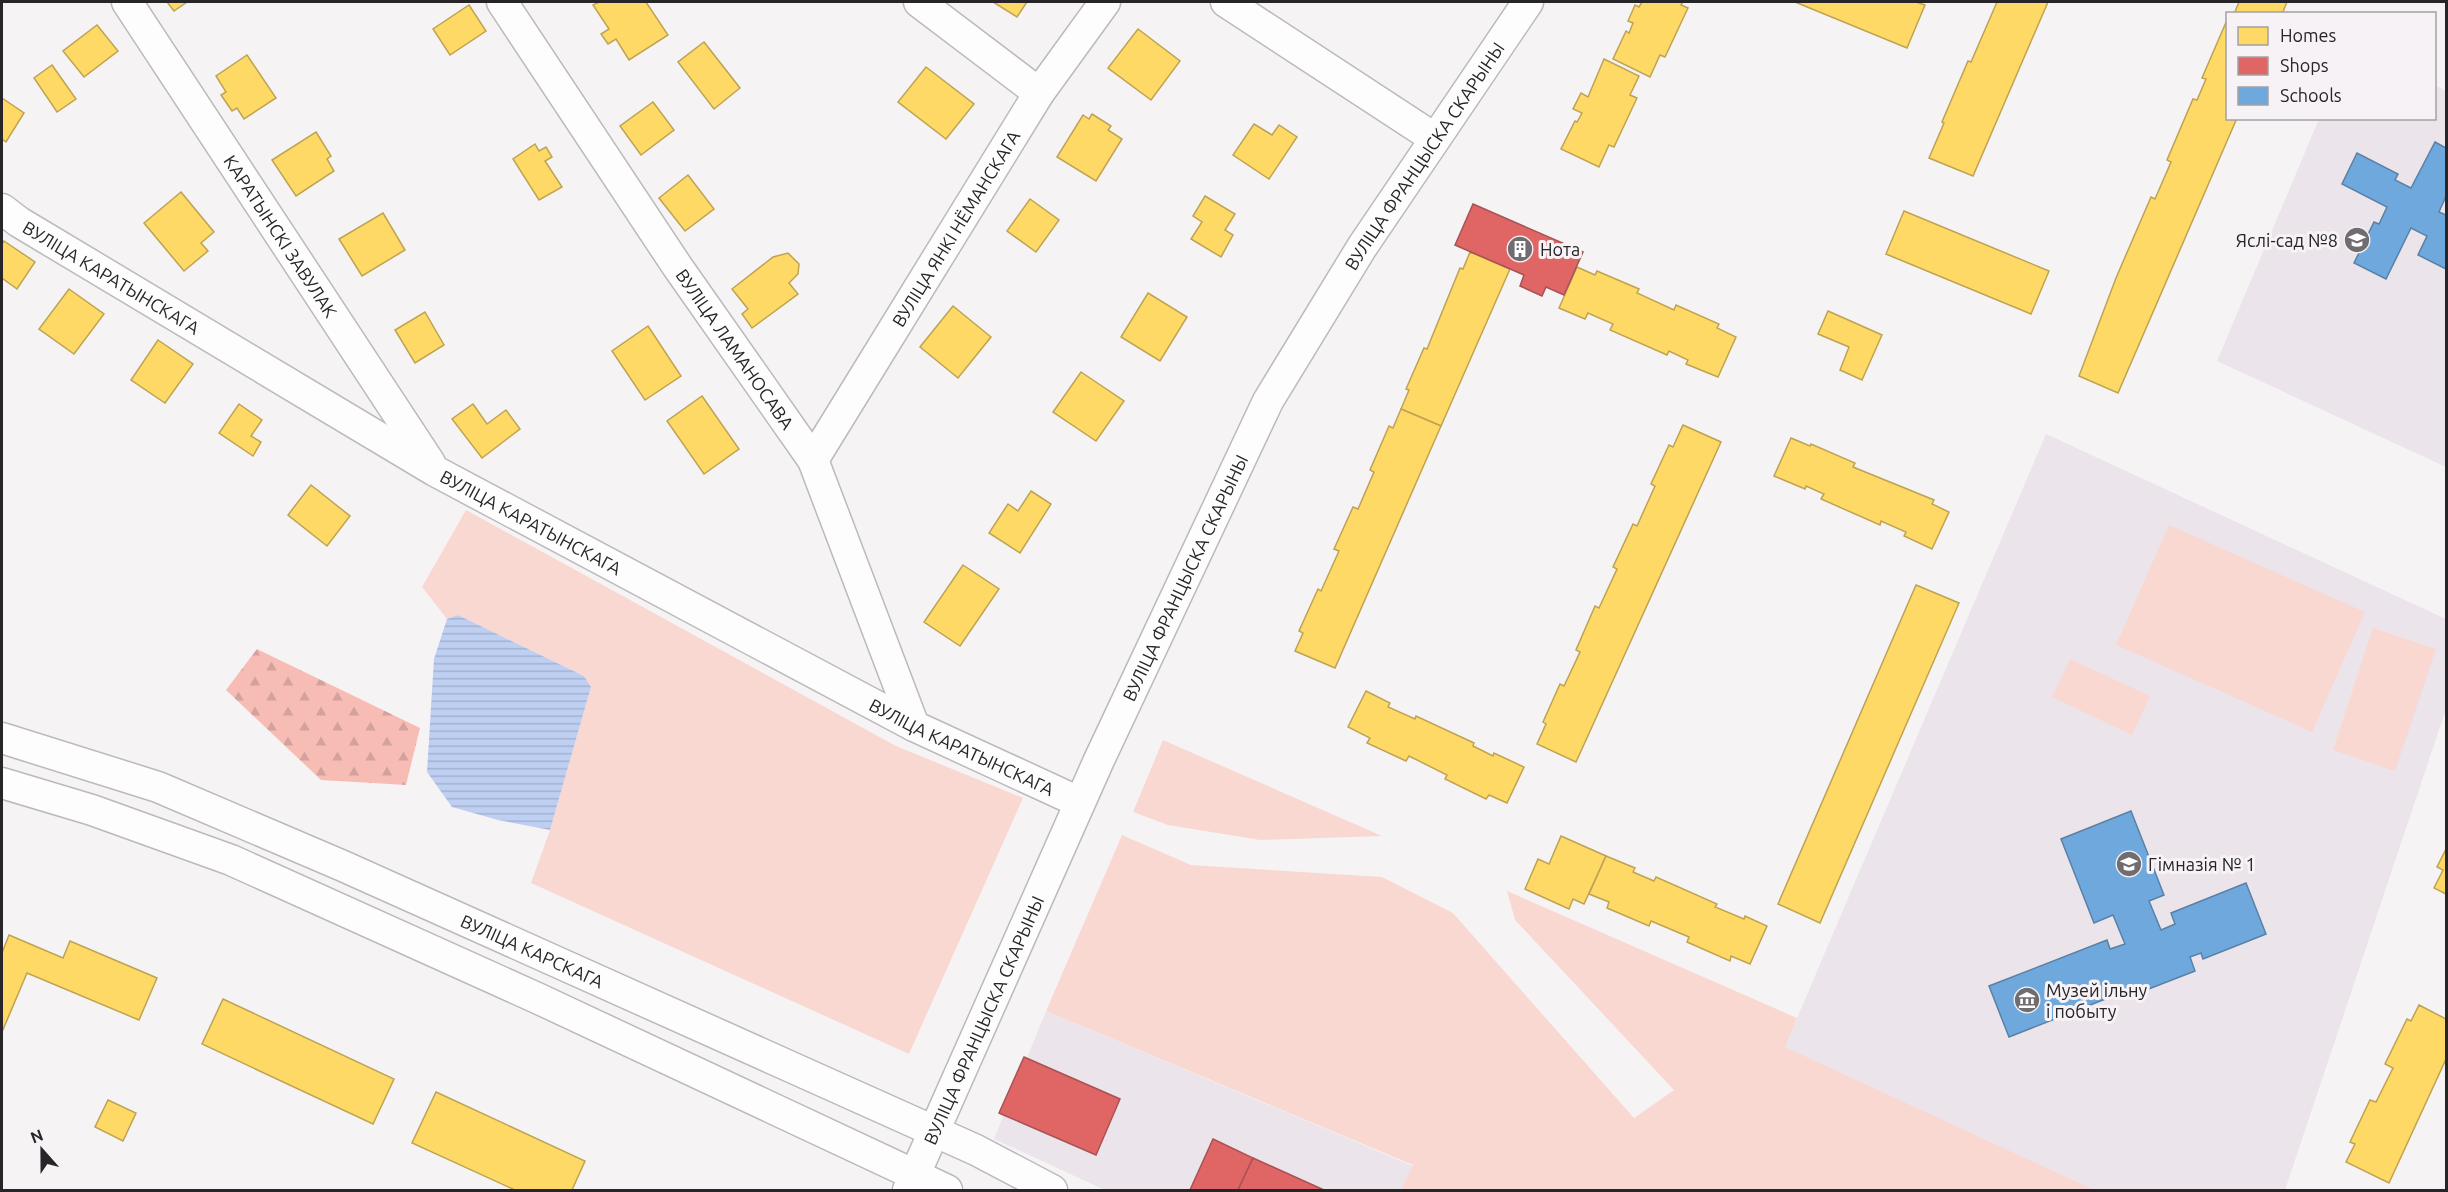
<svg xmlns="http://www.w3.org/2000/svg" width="2448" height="1192" viewBox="0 0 2448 1192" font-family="Ubuntu,sans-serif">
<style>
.built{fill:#ebe4ea}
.grass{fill:#fad8d2}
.forest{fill:url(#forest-firs)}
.water{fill:url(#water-rules)}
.homes{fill:#ffd966;stroke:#bea353;stroke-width:1.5}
.shops{fill:#e06666;stroke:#a85253;stroke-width:1.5}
.schools{fill:#6fa8dc;stroke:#5981a6;stroke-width:1.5}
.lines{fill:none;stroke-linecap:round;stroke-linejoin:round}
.minor-casing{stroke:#bcb9bb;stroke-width:33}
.minor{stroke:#fefdfe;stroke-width:30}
.labels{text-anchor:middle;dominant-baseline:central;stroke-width:6;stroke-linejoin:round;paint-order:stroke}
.street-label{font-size:18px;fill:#272527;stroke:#f7f2f6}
.poi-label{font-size:18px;fill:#272527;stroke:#f7f2f6;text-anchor:start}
</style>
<defs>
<pattern id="forest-firs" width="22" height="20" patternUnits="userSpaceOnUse" patternTransform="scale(1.5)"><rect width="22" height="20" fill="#f7bdb5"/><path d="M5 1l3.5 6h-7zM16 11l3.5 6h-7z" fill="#d4a29c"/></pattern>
<pattern id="water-rules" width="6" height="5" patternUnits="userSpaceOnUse" patternTransform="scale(1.5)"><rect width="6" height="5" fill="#becff2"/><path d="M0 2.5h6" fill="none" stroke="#a3b2d0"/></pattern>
</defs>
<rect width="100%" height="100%" fill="#f6f3f5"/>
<!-- built -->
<g class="built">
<path d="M2435 85 2446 91V467L2217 361 2319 119 2434 118Z"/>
<path d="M2046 434 2446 619V709L2285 1190H2083L1780 1058Z"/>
<path d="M1046 1011 1413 1166 1401 1190H1105L994 1139Z"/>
</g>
<!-- grass -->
<g class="grass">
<path d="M466 510 896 746 1023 798 909 1054 531 883 550 830 591 687 584 676 458 615 447 619 422 587Z"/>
<path d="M2169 525 2365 612 2312 732 2116 645Z"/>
<path d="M2373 628 2436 649 2395 771 2333 750Z"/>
<path d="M2070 659 2150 696 2132 735 2052 697Z"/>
<path d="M1163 740 1382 836 1260 840 1168 825 1133 812Z"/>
<path d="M1122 835 1191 865 1382 877 1453 913 1634 1118 1674 1090 1515 920 1507 891 1797 1018 1785 1047 2094 1190H1401L1413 1165 1046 1011Z"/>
</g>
<!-- forest -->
<path class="forest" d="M257 649 420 728 406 785 321 780 226 690Z"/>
<!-- water -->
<path class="water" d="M458 615 584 676 591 687 550 830 498 820 452 807 427 772 434 659 447 619Z"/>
<!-- homes -->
<g class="homes">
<path d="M167 2H187L174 11Z"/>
<path d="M599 2H646L668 35 629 60 616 39 608 44 601 34 609 29 593 5Z"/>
<path d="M993 2H1027L1017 17Z"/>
<path d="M1642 2H1683L1681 5 1688 8 1665 57 1660 55 1650 77 1613 59 1626 31 1629 33 1633 23 1628 21 1635 5 1639 7Z"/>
<path d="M1795 2H1916L1925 5 1907 48Z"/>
<path d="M1997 2H2048L1973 176 1929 158 1944 123 1942 122 1968 61 1971 62Z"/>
<path d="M2239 2H2287L2282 14H2234Z"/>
<path d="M469 5 486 31 450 55 433 29Z"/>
<path d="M2227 20 2228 118H2237L2118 393 2079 376 2116 278 2151 197 2155 199 2171 162 2167 160 2193 99 2197 100 2206 79 2202 78Z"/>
<path d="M97 25 118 51 84 77 63 51Z"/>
<path d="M1138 29 1180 61 1151 100 1108 68Z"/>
<path d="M704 42 740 88 714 109 678 62Z"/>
<path d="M247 55 276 98 244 119 237 108 232 111 221 95 226 92 216 76Z"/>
<path d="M1604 59 1639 76 1630 95 1637 98 1614 147 1609 145 1599 167 1561 149 1575 121 1577 122 1582 113 1573 109 1581 93 1588 97Z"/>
<path d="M52 65 76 99 57 112 34 78Z"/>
<path d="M926 67 974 104 946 139 898 102Z"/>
<path d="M2 98 24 113 6 142 2 139Z"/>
<path d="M653 102 674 130 641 155 620 126Z"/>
<path d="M1092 114 1111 126 1108 130 1122 139 1096 181 1057 157 1083 115 1089 119Z"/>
<path d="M1254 124 1272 135 1279 125 1297 137 1269 179 1233 155Z"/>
<path d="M316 132 331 156 327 159 334 171 296 196 272 160Z"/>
<path d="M535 144 539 151 546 147 552 157 545 161 562 187 539 200 513 159Z"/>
<path d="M688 175 714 209 685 231 659 198Z"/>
<path d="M181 192 214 232 201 243 208 251 184 271 144 223Z"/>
<path d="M1205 196 1235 214 1225 230 1233 235 1221 257 1191 239 1202 222 1193 216Z"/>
<path d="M1030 199 1059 220 1036 252 1007 231Z"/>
<path d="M1904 211 2049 271 2031 314 1886 254Z"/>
<path d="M383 213 405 250 362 276 339 239Z"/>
<path d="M4 241 35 262 17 289 2 278V244Z"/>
<path d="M1470 252 1510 269 1441 426 1401 409 1409 390 1406 389 1424 348 1427 349 1460 268 1463 269Z"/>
<path d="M788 253 799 264 798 274 789 283 798 294 752 328 742 314 748 309 732 289 773 257Z"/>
<path d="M1577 267 1595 275 1597 271 1639 289 1637 293 1674 310 1676 305 1719 324 1717 328 1736 337 1718 377 1686 364 1688 360 1669 351 1667 355 1610 330 1613 324 1588 313 1585 319 1559 308Z"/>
<path d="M69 289 104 314 74 354 39 329Z"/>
<path d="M1148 293 1187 317 1160 361 1121 337Z"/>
<path d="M953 306 991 337 958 378 920 347Z"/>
<path d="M1828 311 1882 335 1862 380 1840 370 1849 347 1818 334Z"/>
<path d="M425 312 444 345 415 363 395 330Z"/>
<path d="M648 326 681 376 645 400 612 351Z"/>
<path d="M158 340 193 364 165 403 131 380Z"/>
<path d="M1081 372 1124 401 1096 441 1053 412Z"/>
<path d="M702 396 739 449 704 474 667 421Z"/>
<path d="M239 404 262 420 251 436 261 442 253 456 219 433Z"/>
<path d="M473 404 487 424 506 410 520 429 482 458 452 419Z"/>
<path d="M1401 409 1441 426 1335 668 1295 651 1303 633 1299 631 1318 589 1321 591 1339 551 1334 549 1353 507 1358 509 1374 472 1370 470 1389 426 1393 428Z"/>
<path d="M1683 425 1721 442 1576 762 1537 744 1546 724 1543 722 1560 684 1564 686 1580 652 1576 650 1595 606 1599 608 1617 569 1613 567 1633 524 1637 526 1655 486 1651 484 1669 445 1673 447Z"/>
<path d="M1791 438 1810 446 1811 444 1855 463 1853 467 1934 500 1932 504 1949 512 1932 549 1904 536 1906 532 1881 521 1880 525 1821 499 1824 494 1806 486 1805 489 1774 476Z"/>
<path d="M311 485 350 516 327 546 288 515Z"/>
<path d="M1031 491 1051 504 1020 553 989 533 1008 504 1018 511Z"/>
<path d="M963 565 999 589 960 646 924 622Z"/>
<path d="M1916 585 1959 603 1820 923 1778 904Z"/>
<path d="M1366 691 1390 703 1388 707 1415 719 1416 716 1474 743 1473 746 1493 756 1494 753 1524 767 1507 803 1489 795 1486 799 1445 779 1447 775 1409 756 1406 761 1367 743 1370 738 1348 727Z"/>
<path d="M1561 836 1606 856 1584 904 1573 899 1569 909 1525 889 1538 859 1549 864Z"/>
<path d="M2446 849V894L2434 888 2443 870 2437 867Z"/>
<path d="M1606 856 1635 868 1633 872 1654 881 1656 877 1717 904 1715 907 1744 919 1745 916 1767 926 1750 964 1731 956 1730 961 1687 942 1689 937 1651 921 1649 926 1607 908 1609 902 1589 894Z"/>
<path d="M9 935 63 958 70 941 157 978 139 1020 27 973 2 1032V953Z"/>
<path d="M223 999 394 1079 373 1124 202 1044Z"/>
<path d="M2419 1005 2446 1019V1059L2389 1183 2346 1162 2355 1144 2350 1142 2370 1100 2376 1102 2393 1068 2385 1064 2407 1019 2411 1021Z"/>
<path d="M436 1092 585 1161 572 1190H515L412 1143Z"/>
<path d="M108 1100 136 1113 123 1141 95 1127Z"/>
</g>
<!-- shops -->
<g class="shops">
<path d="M1473 204 1583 252 1564 295 1546 287 1542 296 1520 286 1524 275 1455 245Z"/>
<path d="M1024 1057 1120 1099 1096 1155 999 1113Z"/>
<path d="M1213 1139 1253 1158 1238 1190H1190Z"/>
<path d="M1253 1158 1324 1190H1238Z"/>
</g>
<!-- schools -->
<g class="schools">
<path d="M2435 142 2446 148V196L2439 212 2446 215V269L2418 255 2427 236 2411 228 2386 279 2354 263 2374 222 2379 224 2387 207 2342 184 2357 153 2398 174 2395 180 2411 188Z"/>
<path d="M2131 811 2164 895 2149 901 2161 930 2175 924 2171 913 2246 883 2266 934 2203 959 2201 953 2190 957 2195 971 2128 997 2123 985 2111 989 2113 996 2009 1037 1989 986 2107 940 2110 949 2125 944 2113 915 2094 923 2061 839Z"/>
</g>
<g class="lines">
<!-- minor casing -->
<g class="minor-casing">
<g id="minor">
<path id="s1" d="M127 2 430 463"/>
<path id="s2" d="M502 2 677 266 813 460 914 726"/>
<path d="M919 2 1039 93"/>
<path d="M1226 2 1434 138"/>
<path id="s3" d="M2 209 19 222 435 471 914 726 1079 802"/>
<path id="s4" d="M813 460 1039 93 1105 2"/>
<path id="s5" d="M2 738 158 787 343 866 976 1150 1052 1190"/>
<path d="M2 783 92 810 231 860 537 998 947 1190"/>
<path id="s6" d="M908 1190 1099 760 1268 401 1362 247 1528 2"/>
</g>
</g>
<!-- minor -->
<use href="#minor" class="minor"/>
</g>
<!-- icons -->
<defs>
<g id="school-disc" transform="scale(1.35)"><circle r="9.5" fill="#6f6d6f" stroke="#f7f2f6"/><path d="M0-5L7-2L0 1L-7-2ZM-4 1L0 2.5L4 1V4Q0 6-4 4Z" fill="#fff"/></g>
<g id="building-disc" transform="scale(1.35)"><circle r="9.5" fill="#6f6d6f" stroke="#f7f2f6"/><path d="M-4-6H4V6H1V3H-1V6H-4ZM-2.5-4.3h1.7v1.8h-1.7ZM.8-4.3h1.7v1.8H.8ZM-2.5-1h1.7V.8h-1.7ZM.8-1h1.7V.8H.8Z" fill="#fff"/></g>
<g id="museum-disc" transform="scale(1.35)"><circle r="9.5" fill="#6f6d6f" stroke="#f7f2f6"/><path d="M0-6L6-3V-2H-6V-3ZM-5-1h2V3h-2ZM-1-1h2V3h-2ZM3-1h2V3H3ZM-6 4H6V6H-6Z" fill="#fff"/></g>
</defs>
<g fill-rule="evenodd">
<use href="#school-disc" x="2357" y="240"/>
<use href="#building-disc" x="1520" y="249"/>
<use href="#school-disc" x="2129" y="864"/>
<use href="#museum-disc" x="2027" y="1000"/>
</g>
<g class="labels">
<!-- street labels -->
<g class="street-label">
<text stroke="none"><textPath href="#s6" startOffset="1158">ВУЛІЦА ФРАНЦЫСКА СКАРЫНЫ</textPath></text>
<text stroke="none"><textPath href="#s4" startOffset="272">ВУЛІЦА ЯНКІ НЁМАНСКАГА</textPath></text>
<text stroke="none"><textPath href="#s1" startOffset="280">КАРАТЫНСКІ ЗАВУЛАК</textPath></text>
<text stroke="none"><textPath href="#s3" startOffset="129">ВУЛІЦА КАРАТЫНСКАГА</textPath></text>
<text stroke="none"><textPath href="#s2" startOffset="418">ВУЛІЦА ЛАМАНОСАВА</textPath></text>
<text stroke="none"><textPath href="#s3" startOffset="615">ВУЛІЦА КАРАТЫНСКАГА</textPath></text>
<text stroke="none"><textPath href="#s6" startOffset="672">ВУЛІЦА ФРАНЦЫСКА СКАРЫНЫ</textPath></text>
<text stroke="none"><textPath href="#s3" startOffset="1101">ВУЛІЦА КАРАТЫНСКАГА</textPath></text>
<text stroke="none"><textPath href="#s5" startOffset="572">ВУЛІЦА КАРСКАГА</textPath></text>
<text stroke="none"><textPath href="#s6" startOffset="186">ВУЛІЦА ФРАНЦЫСКА СКАРЫНЫ</textPath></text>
</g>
<!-- poi labels -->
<g class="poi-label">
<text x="2338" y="240" text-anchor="end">Яслі-сад №8</text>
<text x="1540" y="249">Нота</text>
<text x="2148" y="864">Гімназія № 1</text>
<text x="2046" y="990">Музей ільну<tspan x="2046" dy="21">і побыту</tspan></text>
</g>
</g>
<!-- border -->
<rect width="2448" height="1192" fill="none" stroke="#272527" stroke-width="6"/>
<!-- legend -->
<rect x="2226" y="12" width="210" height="108" fill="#f7f2f6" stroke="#a4a0a3" stroke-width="1.5"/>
<rect x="2238" y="27" width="30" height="18" fill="#ffd966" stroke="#a4a0a3" stroke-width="1.5"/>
<text x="2280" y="42" font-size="18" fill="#272527">Homes</text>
<rect x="2238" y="57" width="30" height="18" fill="#e06666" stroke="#a4a0a3" stroke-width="1.5"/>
<text x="2280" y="72" font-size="18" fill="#272527">Shops</text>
<rect x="2238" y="87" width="30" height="18" fill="#6fa8dc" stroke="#a4a0a3" stroke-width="1.5"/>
<text x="2280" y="102" font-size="18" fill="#272527">Schools</text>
<!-- north arrow -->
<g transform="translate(42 1150) rotate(339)" stroke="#f7f2f6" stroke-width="4.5" paint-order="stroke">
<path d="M0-4.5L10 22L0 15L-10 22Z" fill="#272527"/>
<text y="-9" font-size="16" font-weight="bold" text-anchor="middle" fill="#272527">N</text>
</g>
</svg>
